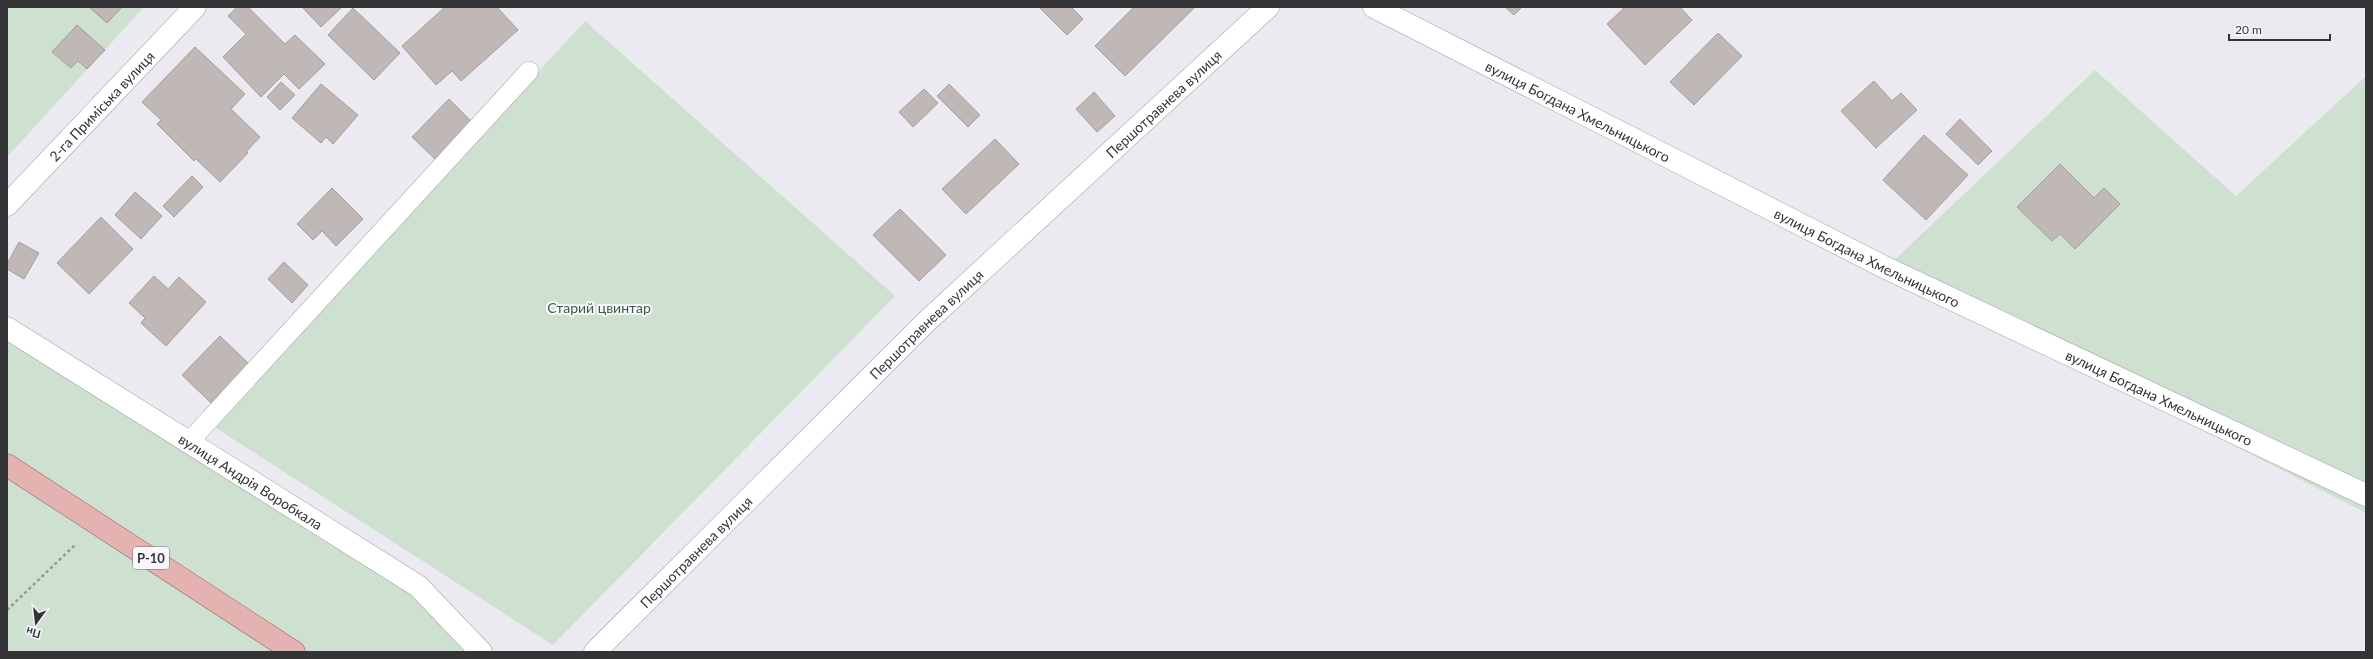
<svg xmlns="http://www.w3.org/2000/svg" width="2373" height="659" viewBox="0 0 2373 659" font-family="Lato,sans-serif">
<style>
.green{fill:#cee1d0}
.building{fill:#c0b8b6;stroke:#a59d9b}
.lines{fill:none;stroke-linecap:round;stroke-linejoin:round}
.lane-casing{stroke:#a2a0a7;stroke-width:20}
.street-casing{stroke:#a2a0a7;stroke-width:23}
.primary-casing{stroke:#9a6464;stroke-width:23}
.path{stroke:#97959a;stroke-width:2.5;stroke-dasharray:3 3;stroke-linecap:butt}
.lane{stroke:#fff;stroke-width:19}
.street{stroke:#fff;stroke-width:22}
.primary{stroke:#e3b2b1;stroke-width:22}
.labels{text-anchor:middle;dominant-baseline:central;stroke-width:4;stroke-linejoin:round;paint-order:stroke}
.shield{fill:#f9f7fe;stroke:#6f6e71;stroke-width:1}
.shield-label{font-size:13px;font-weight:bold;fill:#343335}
.street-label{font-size:14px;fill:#343335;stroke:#f9f7fe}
.park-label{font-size:14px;fill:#335d3c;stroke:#f9f7fe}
</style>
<rect width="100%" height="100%" fill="#eceaf1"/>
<!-- green -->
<g class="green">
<path d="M7 7H144L7 157Z"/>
<path d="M585 21 895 296 553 645 213 426Z"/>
<path d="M2095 70 2236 196 2366 76V513L1886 268Z"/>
<path d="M7 328 418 586 481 652H7Z"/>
</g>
<!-- building -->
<g class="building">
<path d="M89 7H122L107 23Z"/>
<path d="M237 7H248L285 44 295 35 325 64 299 89 284 74 261 97 223 57 246 34 228 16Z"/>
<path d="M302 7H342L321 27Z"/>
<path d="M445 7H497L518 30 461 81 452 71 436 85 402 46Z"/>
<path d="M1041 7H1071L1083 19 1067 35 1040 8Z"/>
<path d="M1134 7H1195L1125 76 1095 46Z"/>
<path d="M1505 7H1522L1514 15Z"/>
<path d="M1625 7H1680L1692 20 1645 65 1607 24Z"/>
<path d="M353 8 400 53 374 80 328 35Z"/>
<path d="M77 25 105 50 87 69 78 61 71 68 52 52Z"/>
<path d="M1718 33 1742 56 1694 105 1670 82Z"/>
<path d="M195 47 245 94 231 109 260 137 246 152 248 153 220 182 196 159 194 161 157 124 161 120 142 102Z"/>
<path d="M1874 81 1892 101 1901 93 1917 110 1876 148 1841 111Z"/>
<path d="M281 82 295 95 280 110 267 97Z"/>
<path d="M321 84 358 115 333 144 326 137 321 143 292 118Z"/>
<path d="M949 84 980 115 968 127 937 96Z"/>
<path d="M924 89 938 103 913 127 899 112Z"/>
<path d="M1094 92 1115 116 1097 132 1076 109Z"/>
<path d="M449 99 472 122 435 159 412 137Z"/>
<path d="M1960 119 1992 151 1978 165 1946 134Z"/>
<path d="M1924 135 1968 175 1926 220 1883 180Z"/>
<path d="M995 139 1019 164 966 214 942 189Z"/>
<path d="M2060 164 2094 198 2104 188 2120 204 2075 249 2060 234 2052 241 2017 207Z"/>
<path d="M192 176 203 187 174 217 163 206Z"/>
<path d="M332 188 363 219 336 246 322 231 313 240 297 224Z"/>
<path d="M135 192 162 216 141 239 115 215Z"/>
<path d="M900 209 946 255 919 281 873 235Z"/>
<path d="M101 217 133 249 89 294 57 263Z"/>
<path d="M19 242 39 253 24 279 7 269V264Z"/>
<path d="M284 262 308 285 292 303 268 279Z"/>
<path d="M154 276 168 289 179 277 206 302 166 346 141 323 145 318 129 303Z"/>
<path d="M220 336 249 364 211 403 182 375Z"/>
</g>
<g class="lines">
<!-- lane casing -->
<g class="lane-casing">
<path id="lane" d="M188 443 529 71"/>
</g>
<!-- street casing -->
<g class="street-casing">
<g id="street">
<path id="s1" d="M1374 7 1886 268 2366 495"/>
<path id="s2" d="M7 205 195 7"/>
<path id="s3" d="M7 328 418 586 481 652"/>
<path id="s4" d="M595 652 926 322 1268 7"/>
</g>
</g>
<!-- primary casing -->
<g class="primary-casing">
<path id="primary" d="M7 465 294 652"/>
</g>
<!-- path -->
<path class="path" d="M7 610 76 544"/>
<!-- lane -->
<use href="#lane" class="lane"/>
<!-- street -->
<use href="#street" class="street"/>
<!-- primary -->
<use href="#primary" class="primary"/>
</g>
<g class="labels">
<!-- shield labels -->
<rect class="shield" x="133" y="547" width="36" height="22" rx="3"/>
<g class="shield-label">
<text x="151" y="558">Р-10</text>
</g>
<!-- street labels -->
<g class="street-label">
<text stroke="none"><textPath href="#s4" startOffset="790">Першотравнева вулиця</textPath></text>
<text stroke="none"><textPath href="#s2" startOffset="137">2-га Приміська вулиця</textPath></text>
<text stroke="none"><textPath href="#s1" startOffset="229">вулиця Богдана Хмельницького</textPath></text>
<text stroke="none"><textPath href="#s1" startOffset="553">вулиця Богдана Хмельницького</textPath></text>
<text stroke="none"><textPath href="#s4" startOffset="466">Першотравнева вулиця</textPath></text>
<text stroke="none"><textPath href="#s1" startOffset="877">вулиця Богдана Хмельницького</textPath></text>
<text stroke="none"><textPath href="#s3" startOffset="288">вулиця Андрія Воробкала</textPath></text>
<text stroke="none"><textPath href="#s4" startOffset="142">Першотравнева вулиця</textPath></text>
</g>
<!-- park labels -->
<g class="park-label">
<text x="599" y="307">Старий цвинтар</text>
</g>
</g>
<!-- border -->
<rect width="2373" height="659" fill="none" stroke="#343335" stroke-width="16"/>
<!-- north arrow -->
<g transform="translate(36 623) rotate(195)" stroke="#f9f7fe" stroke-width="3" paint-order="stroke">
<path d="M0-3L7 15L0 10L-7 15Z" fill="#343335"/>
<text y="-6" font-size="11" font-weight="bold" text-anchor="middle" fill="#343335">Пн</text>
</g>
<!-- scale -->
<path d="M2229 34v6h101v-6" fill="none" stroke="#343335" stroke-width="2"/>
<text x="2235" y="34" font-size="12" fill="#343335" stroke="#f9f7fe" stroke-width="3" paint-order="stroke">20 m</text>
</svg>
